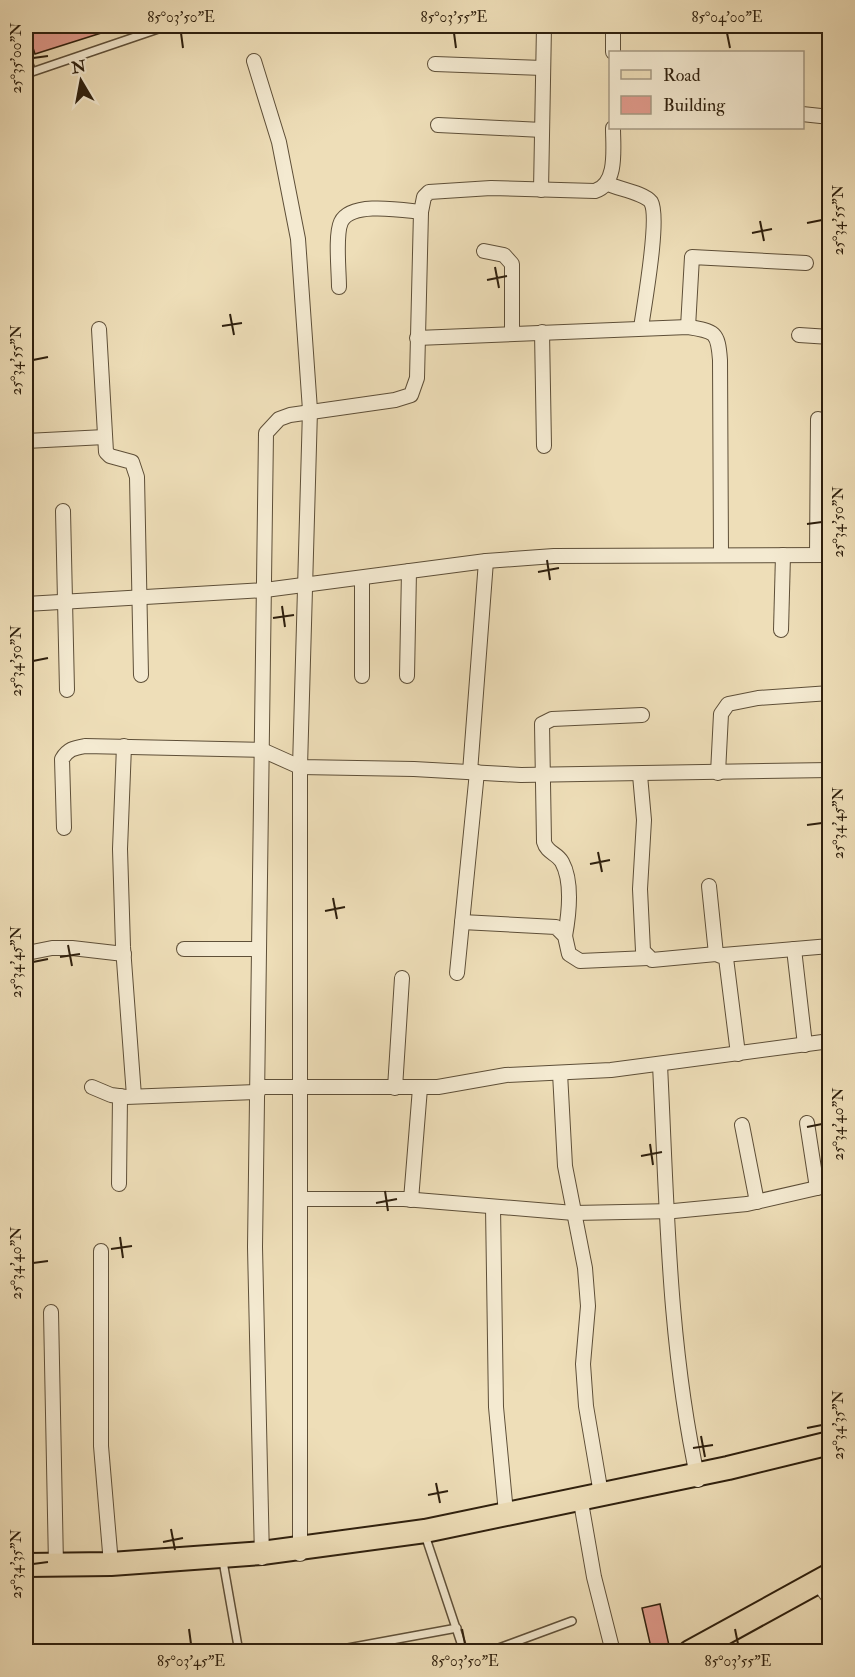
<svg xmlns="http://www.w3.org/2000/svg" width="855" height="1677" viewBox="0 0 855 1677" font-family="'IM FELL Double Pica',serif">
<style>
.building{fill:#e19a8c;stroke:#2e1f0d;stroke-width:1.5}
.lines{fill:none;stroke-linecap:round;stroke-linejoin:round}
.service-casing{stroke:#5e4f38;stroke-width:10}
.minor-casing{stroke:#5e4f38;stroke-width:16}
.primary-casing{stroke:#2e1f0d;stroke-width:26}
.trunk-casing{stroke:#2e1f0d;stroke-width:26}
.service{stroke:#f4ead1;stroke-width:7}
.minor{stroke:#f4ead1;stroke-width:14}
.primary{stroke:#eedeb8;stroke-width:22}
.trunk{stroke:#eedeb8;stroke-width:22}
.ticks{fill:none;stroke:#2e1f0d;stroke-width:2}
.neatline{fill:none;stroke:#2e1f0d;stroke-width:2}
.ticks-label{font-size:15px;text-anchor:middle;fill:#2e1f0d}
</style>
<rect width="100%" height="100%" fill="#eedeb8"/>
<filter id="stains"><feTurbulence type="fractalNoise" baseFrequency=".00333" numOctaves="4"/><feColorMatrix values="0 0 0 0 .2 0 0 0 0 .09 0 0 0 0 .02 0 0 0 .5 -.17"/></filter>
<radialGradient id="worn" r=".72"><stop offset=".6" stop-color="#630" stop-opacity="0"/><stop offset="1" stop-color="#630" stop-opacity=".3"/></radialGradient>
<!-- building -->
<g class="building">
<path d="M26 26H116L117 28 35 54Z"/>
<path d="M660 1604 670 1650 652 1652 642 1608Z"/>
</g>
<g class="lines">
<!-- service casing -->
<g class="service-casing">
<g id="service">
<path d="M26 56 32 72 167 26"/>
<path d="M427 1541 464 1652"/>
<path d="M224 1567 239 1652"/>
<path d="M348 1648 457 1628"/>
<path d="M488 1652 572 1621"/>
</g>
</g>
<!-- minor casing -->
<g class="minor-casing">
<g id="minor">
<path d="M613 52V26"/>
<path d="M254 61 279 142 298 239 310 410 300 767V1554"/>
<path d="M435 64 543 68"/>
<path d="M802 114 830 117"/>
<path d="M438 125 542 130"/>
<path d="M608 184C619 189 644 193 651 202 660 218 644 306 641 328"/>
<path d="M541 190 544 26"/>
<path d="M484 251 504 255 512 264V334"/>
<path d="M339 287C339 271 335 235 341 222 351 201 402 210 421 212"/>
<path d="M688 327 692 257 806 263"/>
<path d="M99 329 106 452 110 456 132 462 137 477 141 675"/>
<path d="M542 332 544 446"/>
<path d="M799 335 830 337"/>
<path d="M417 338 688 327C715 331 718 332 720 360L721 555"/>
<path d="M26 441 105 437"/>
<path d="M63 511 67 690"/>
<path d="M817 555 818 419"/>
<path d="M362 579V676"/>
<path d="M26 604 265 590 486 561 554 556 830 555"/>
<path d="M781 630 783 555"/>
<path d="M407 676 409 571"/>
<path d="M124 746 120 849 123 947 134 1096"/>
<path d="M470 772 486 561"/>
<path d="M718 773 721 714 728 704 758 698 830 693"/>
<path d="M640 775 644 820 640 889 643 951 652 960 716 954 726 958 738 1054"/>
<path d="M64 828 62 759C68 749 74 748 85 746L262 750 300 767 414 769 521 775 830 770"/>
<path d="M709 886 716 954"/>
<path d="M462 922 556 927 565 936 569 954 580 961 648 958"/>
<path d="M565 936C569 914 573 882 562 862 557 853 547 853 544 842L542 724 552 719 642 715"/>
<path d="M26 946 27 953 52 948H72L124 954"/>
<path d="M184 949H258"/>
<path d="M794 949 805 1045"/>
<path d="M723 955 830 946"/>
<path d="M457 973 477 772"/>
<path d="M660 1065C667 1204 668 1343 698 1480"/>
<path d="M560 1073 565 1166 585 1268 588 1306 583 1364 586 1406 601 1494"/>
<path d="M92 1087 111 1095 126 1097 258 1092"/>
<path d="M258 1087H438L506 1075 611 1070 830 1041"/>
<path d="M395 1088 402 978"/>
<path d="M807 1123 817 1188"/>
<path d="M742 1125 757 1202"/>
<path d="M119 1184 120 1096"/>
<path d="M300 1199H404L574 1213 674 1211 747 1204 830 1185"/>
<path d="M411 1200 420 1088"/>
<path d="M493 1207 496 1407 506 1513"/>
<path d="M101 1251V1446L111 1564"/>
<path d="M51 1312 56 1565"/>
<path d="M582 1508 594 1577 613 1652"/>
<path d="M262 1558 255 1247 266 433 279 419 290 415 395 400 411 395 417 378 421 212 424 197 429 192 491 188 595 191C618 184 613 148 613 128"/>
<path d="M824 1591 830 1599"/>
</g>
</g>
<!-- primary casing -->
<g class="primary-casing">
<path id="primary" d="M26 1565 111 1564 262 1553 425 1531 728 1468 830 1443"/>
</g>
<!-- trunk casing -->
<g class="trunk-casing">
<path id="trunk" d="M690 1652 830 1575"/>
</g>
<!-- service -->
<use href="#service" class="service"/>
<!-- minor -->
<use href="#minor" class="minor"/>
<!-- primary -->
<use href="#primary" class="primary"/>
<!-- trunk -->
<use href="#trunk" class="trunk"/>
</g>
<!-- ticks -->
<path class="ticks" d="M181 33 183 48M454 33 456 48M727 33 730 48M33 58 48 56M760 221 764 241M807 223 822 220M752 233 772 229M495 267 499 288M487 280 507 276M230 314 234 335M222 326 242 323M33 360 48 357M807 524 822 522M547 560 550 580M538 572 559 568M282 606 285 627M273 618 294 615M33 661 48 658M807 825 822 823M598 852 602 872M590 864 610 860M333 898 337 919M325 911 345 907M68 945 72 966M60 957 80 954M33 962 48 959M807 1127 822 1124M650 1144 653 1165M641 1156 662 1152M385 1191 388 1211M376 1203 397 1199M120 1237 123 1258M111 1249 132 1246M33 1263 48 1261M807 1428 822 1425M701 1436 705 1457M693 1448 713 1445M436 1483 440 1503M428 1495 448 1491M171 1529 175 1550M163 1542 183 1538M33 1564 48 1562M189 1629 191 1644M462 1629 465 1644M735 1629 738 1644"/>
<!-- margin -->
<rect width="855" height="1677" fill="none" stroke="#eedeb8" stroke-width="66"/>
<!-- legend -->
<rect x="609" y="51" width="195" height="78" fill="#f4ead1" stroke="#a59983" stroke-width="1.5"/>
<rect x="621" y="70" width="30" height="9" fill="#eedeb8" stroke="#a59983" stroke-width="1.5"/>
<text x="663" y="81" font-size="18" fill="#2e1f0d">Road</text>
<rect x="621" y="96" width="30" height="18" fill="#e19a8c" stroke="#a59983" stroke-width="1.5"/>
<text x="663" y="111" font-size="18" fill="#2e1f0d">Building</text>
<!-- north arrow -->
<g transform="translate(81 81) rotate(350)" stroke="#f4ead1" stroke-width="4.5" paint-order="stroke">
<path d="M0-4.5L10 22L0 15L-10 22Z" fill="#2e1f0d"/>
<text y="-9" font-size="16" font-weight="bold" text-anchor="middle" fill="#2e1f0d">N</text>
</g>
<rect x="33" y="33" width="789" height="1611" class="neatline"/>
<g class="ticks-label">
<text x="181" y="22">85°03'50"E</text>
<text x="454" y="22">85°03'55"E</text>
<text x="727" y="22">85°04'00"E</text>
<text transform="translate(16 58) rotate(-90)" y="5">25°35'00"N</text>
<text transform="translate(838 220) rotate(-90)" y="5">25°34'55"N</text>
<text transform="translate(16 360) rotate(-90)" y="5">25°34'55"N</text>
<text transform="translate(838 522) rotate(-90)" y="5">25°34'50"N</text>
<text transform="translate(16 661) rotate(-90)" y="5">25°34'50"N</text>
<text transform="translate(838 823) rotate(-90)" y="5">25°34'45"N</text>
<text transform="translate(16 962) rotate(-90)" y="5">25°34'45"N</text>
<text transform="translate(838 1124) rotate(-90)" y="5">25°34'40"N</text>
<text transform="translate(16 1263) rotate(-90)" y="5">25°34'40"N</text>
<text transform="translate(838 1425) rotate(-90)" y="5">25°34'35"N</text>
<text transform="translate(16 1564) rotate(-90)" y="5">25°34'35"N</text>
<text x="191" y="1666">85°03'45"E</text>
<text x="465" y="1666">85°03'50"E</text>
<text x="738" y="1666">85°03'55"E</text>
</g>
<rect width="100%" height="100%" filter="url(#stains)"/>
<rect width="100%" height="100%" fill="url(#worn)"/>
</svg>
